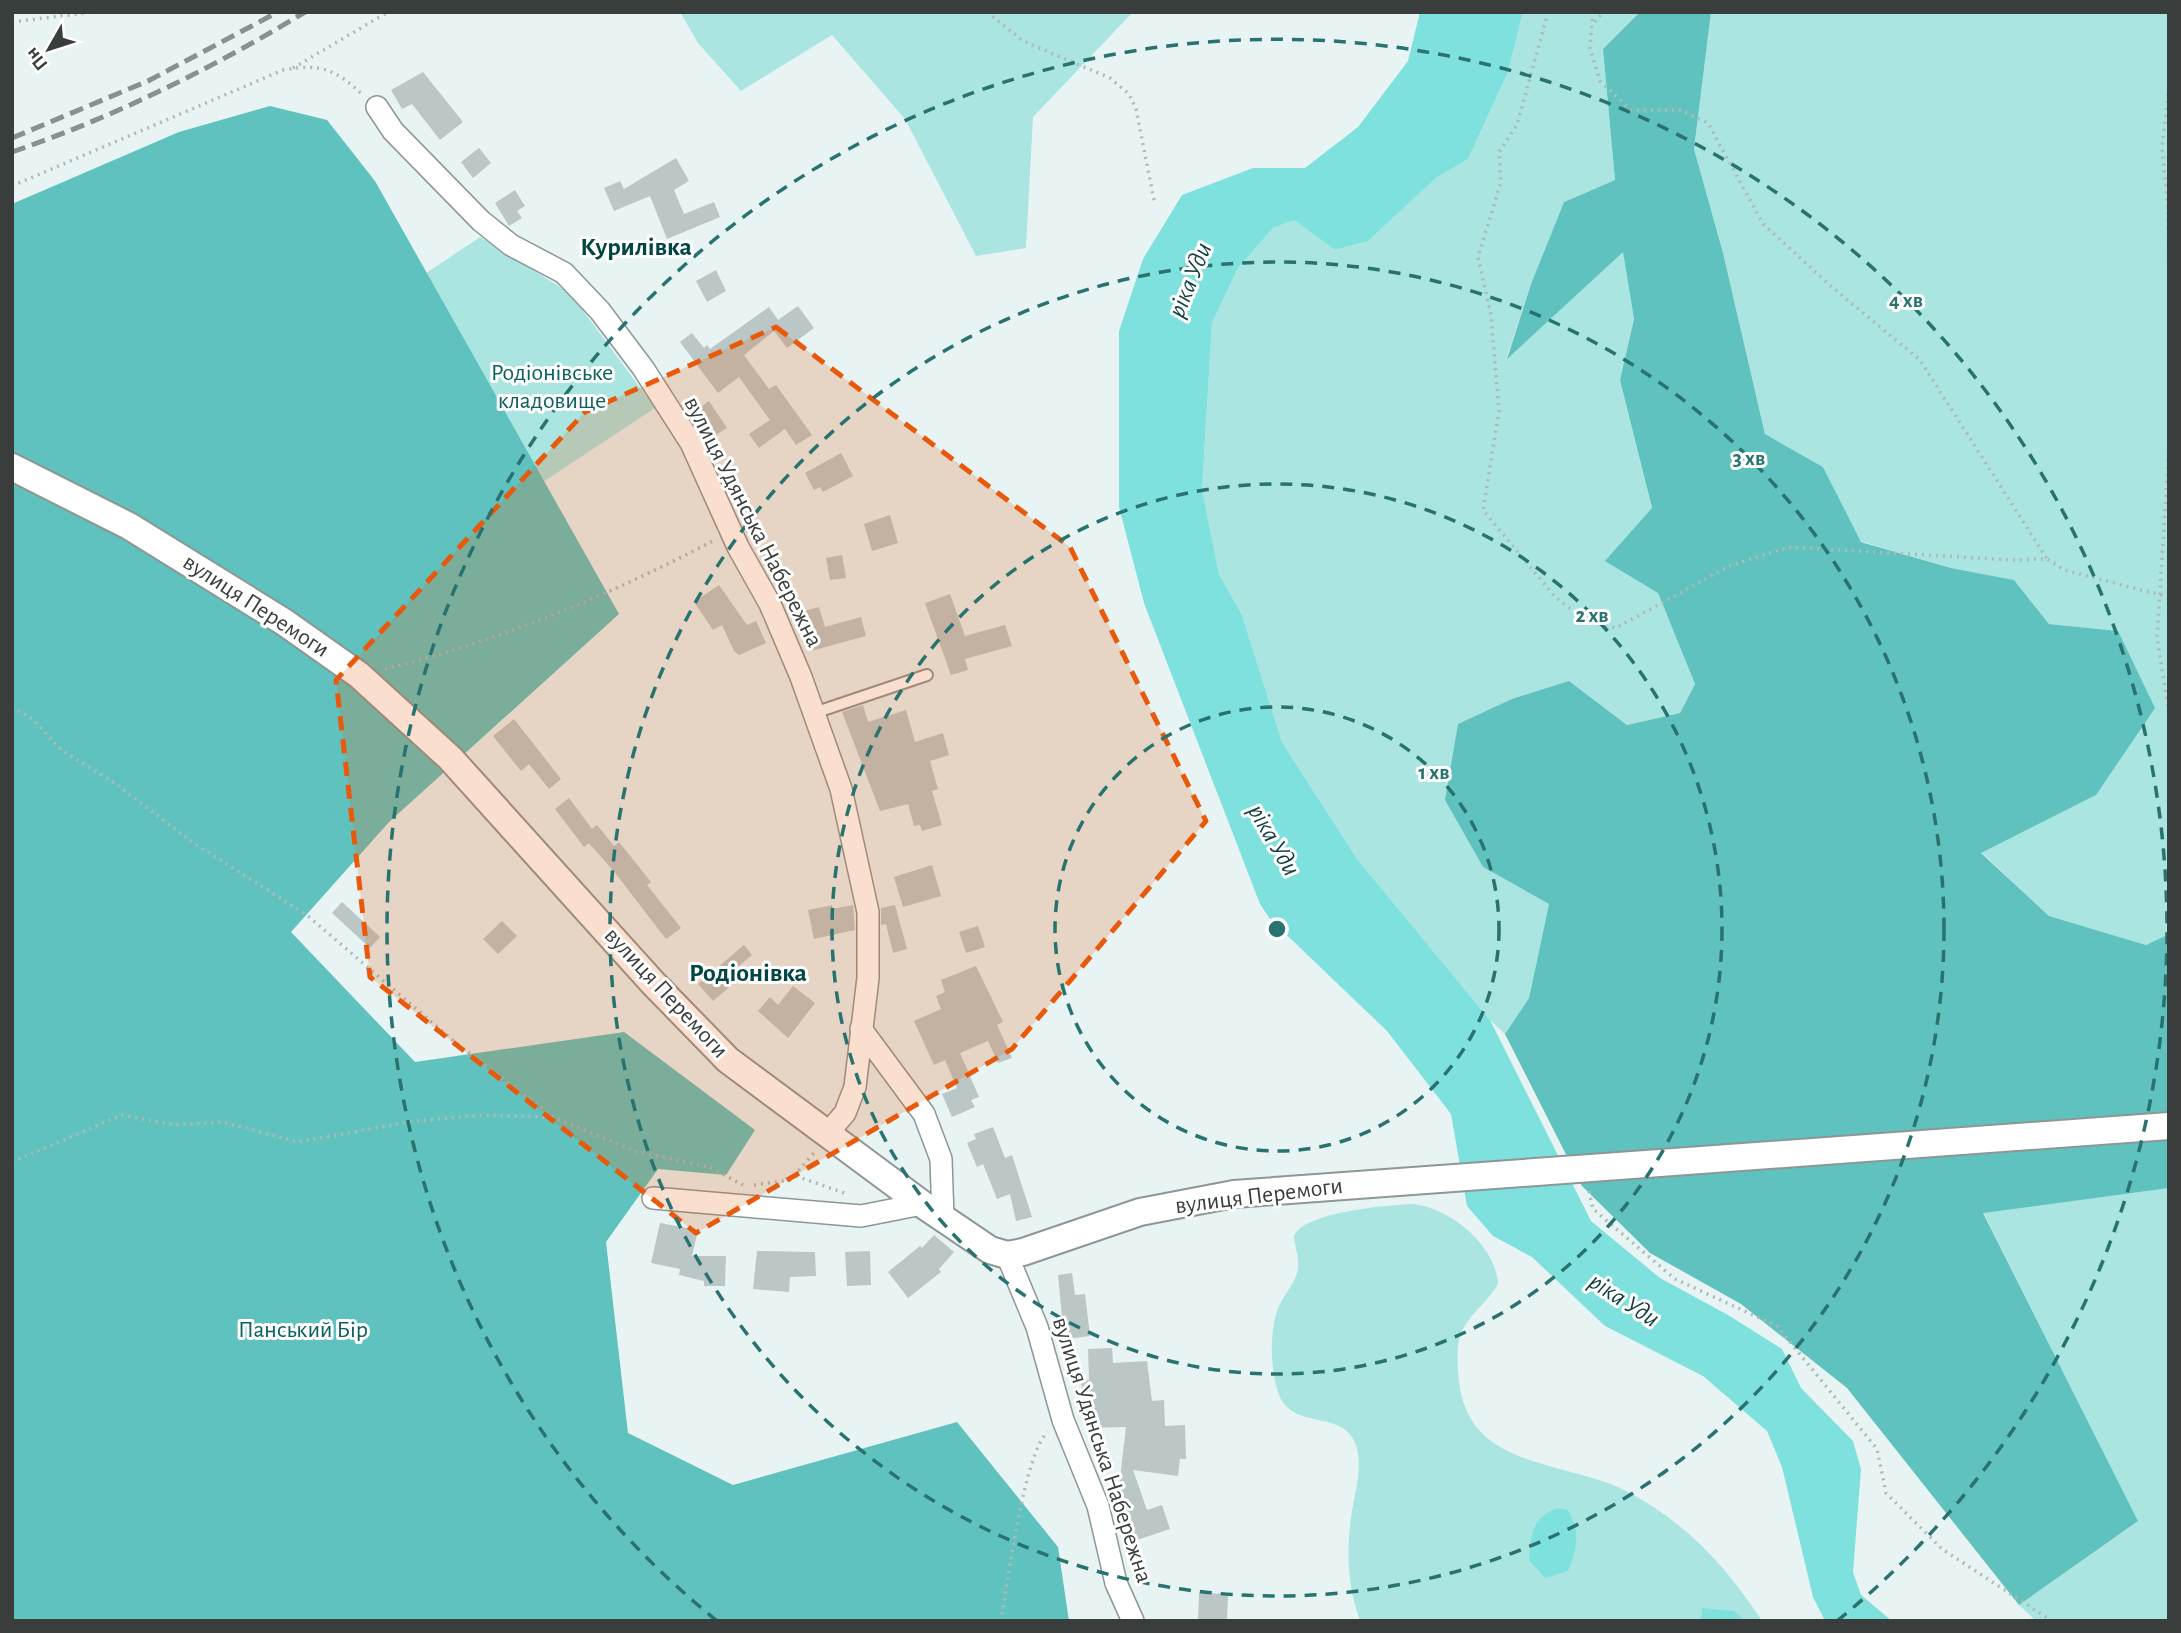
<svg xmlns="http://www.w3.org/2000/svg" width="2181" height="1633" viewBox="0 0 2181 1633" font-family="'Alegreya Sans',sans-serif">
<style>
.green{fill:#aae5e1}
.forest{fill:#5fc2be}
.water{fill:#7fe1dd}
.building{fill:#bbc7c7}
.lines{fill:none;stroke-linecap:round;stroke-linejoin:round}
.service-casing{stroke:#8c9796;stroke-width:14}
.minor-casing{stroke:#8c9796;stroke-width:24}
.tertiary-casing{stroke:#8c9796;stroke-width:30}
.path{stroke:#afb9b8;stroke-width:3.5;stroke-dasharray:2 5;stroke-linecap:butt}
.service{stroke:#fff;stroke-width:10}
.minor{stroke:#fff;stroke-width:21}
.tertiary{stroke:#fff;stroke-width:26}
.rail{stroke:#899190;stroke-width:5;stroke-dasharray:14 7;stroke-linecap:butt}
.marked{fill:#e8590c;fill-opacity:0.2;stroke:#e8590c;stroke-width:5;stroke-dasharray:14 9;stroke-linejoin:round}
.ring{fill:none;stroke:#28726f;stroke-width:3.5;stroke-dasharray:12 9}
.labels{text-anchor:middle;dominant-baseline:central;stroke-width:6;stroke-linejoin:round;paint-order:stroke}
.park-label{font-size:24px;fill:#0a615f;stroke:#fff}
.street-label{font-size:24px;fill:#393e3d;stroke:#fff}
.neighbourhood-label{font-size:26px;font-weight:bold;fill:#024644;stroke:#fff}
.water-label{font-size:26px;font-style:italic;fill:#103f3e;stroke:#fff}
.centre{fill:#28726f;stroke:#fff;stroke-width:3.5}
.ring-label{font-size:21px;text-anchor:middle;font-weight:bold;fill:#28726f;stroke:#fff;stroke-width:6;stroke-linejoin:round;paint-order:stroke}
</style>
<rect width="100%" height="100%" fill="#e7f4f3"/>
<!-- green -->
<g class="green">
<path d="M680 12H1133L1033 117 1026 248 976 256 905 119 832 35 741 91 698 43Z"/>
<path d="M1523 12H1640L1603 49 1615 180 1564 202 1531 284 1507 357 1623 251 1634 319 1620 380 1652 509 1658 593 1695 684 1680 713 1627 725 1569 681 1458 724 1446 801 1483 867 1549 904 1529 998 1505 1034 1490 1020 1357 859 1282 742 1242 615 1219 574 1202 491 1212 323 1238 268 1273 228 1294 220 1335 250 1368 241 1436 178 1468 159 1508 72Z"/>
<path d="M1711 12H2169V934L2146 945 2049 916 1981 852 2096 795 2118 631 2049 624 2014 580 1951 568 1860 541 1823 467 1765 434 1723 253 1694 149Z"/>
<path d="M480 237 560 287 576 301 655 408 534 488 401 290Z"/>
<path d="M2169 1188V1621H2036L2019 1605 2138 1521 1983 1212Z"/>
<path d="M1413 1204C1450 1208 1496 1245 1498 1284 1487 1304 1465 1316 1459 1340 1456 1355 1458 1373 1460 1388 1473 1471 1572 1461 1630 1493 1687 1524 1727 1567 1762 1621H1360C1347 1583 1346 1550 1352 1511 1355 1493 1361 1472 1358 1453 1350 1405 1295 1434 1279 1395 1270 1371 1269 1329 1279 1306 1285 1293 1296 1283 1298 1268 1299 1257 1295 1247 1294 1236 1304 1212 1388 1205 1413 1204Z"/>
</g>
<!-- forest -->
<g class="forest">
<path d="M1640 12H1711L1694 149 1723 253 1765 434 1823 467 1861 542 1951 568 2014 580 2049 624 2118 631 2155 708 2096 795 1981 853 2049 916 2146 945 2169 934V1188L1983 1213 2138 1521 2019 1605 1847 1388 1741 1304 1650 1253 1582 1186 1505 1034 1529 998 1549 904 1483 867 1445 800 1458 724 1512 699 1569 681 1627 725 1680 713 1695 684 1658 593 1605 561 1652 508 1620 380 1634 319 1623 252 1507 359 1531 284 1564 202 1615 180 1603 49Z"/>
<path d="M270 106 327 120 375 181 619 614 389 822 291 932 415 1062 624 1032 755 1130 726 1175 658 1169 606 1242 628 1433 733 1485 957 1422 1058 1547 1069 1621H12V204L179 132Z"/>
</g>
<!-- water -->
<g class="water">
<path d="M1420 12H1523L1508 72 1468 159 1436 178 1368 241 1335 250 1294 220 1273 228 1238 268 1212 323 1202 490 1219 574 1242 615 1282 742 1357 859 1490 1020 1591 1221 1660 1278 1728 1315 1782 1349 1801 1388 1853 1441 1861 1469 1853 1572 1861 1595 1892 1621H1825L1813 1597 1782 1467 1767 1431 1703 1376 1605 1326 1532 1257 1493 1236 1467 1206 1451 1114 1387 1031 1270 919 1260 904 1144 603 1119 507V331L1143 259 1182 195 1253 168H1305L1358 127 1408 61Z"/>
<path d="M1557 1508 1568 1510C1581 1533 1577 1548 1568 1571L1545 1578 1529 1560C1531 1534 1531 1519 1557 1508Z"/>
<path d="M1702 1608 1733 1611 1746 1621H1701Z"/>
</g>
<!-- building -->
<g class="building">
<path d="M423 72 463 122 440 140 412 104 402 109 391 90Z"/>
<path d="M479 148 491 163 473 178 461 162Z"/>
<path d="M676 158 689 181 674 190 684 214 714 202 720 217 667 239 650 196 614 211 604 188 620 181 624 189Z"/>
<path d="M515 190 525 206 517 211 522 218 509 226 495 203Z"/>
<path d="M716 270 726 291 707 302 696 281Z"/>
<path d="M798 306 814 328 787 348 774 331 744 355 769 389 776 385 812 435 796 445 785 429 759 448 749 434 770 420 739 377 718 393 680 342 692 333 704 348 707 345 710 349 769 307 778 320Z"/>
<path d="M709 401 727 428 714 436 696 410Z"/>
<path d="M841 453 853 476 823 492 820 487 814 490 805 473Z"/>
<path d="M890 515 898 543 872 551 864 524Z"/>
<path d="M842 555 846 578 830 580 826 558Z"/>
<path d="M719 585 747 625 756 621 766 643 739 655 734 651 722 625 713 630 694 602Z"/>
<path d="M950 594 965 636 1005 625 1012 646 965 659 968 670 951 675 925 603Z"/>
<path d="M819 607 825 627 861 617 866 636 811 651 800 612Z"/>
<path d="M863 705 868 722 906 710 915 742 943 733 949 755 930 761 938 789 932 791 942 825 922 831 920 825 914 826 908 804 880 811 842 712Z"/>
<path d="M514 719 561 779 549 789 529 764 521 771 493 736Z"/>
<path d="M569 798 592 829 597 825 614 846 619 842 651 882 647 885 681 928 666 939 616 874 589 843 584 847 555 809Z"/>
<path d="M932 865 941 896 903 907 894 877Z"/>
<path d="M342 902 380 937 370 948 332 913Z"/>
<path d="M832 905V909L853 905 855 930 814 939 808 910Z"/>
<path d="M895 905 907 949 893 953 886 924 881 925V908Z"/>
<path d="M502 921 517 936 498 954 483 939Z"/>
<path d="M978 926 985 947 966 953 959 932Z"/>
<path d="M744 945 752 955 733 971 740 978 713 1001 698 984Z"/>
<path d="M976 966 1003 1022 997 1025 1012 1058 998 1063 988 1041 960 1053 979 1097 971 1100 975 1107 952 1117 942 1094 957 1088 945 1060 934 1065 914 1021 941 1009 936 996 945 992 941 980Z"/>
<path d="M793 986 815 1003 788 1038 758 1011 770 997 778 1005Z"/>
<path d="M993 1127 1005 1158 1012 1155 1032 1217 1016 1221 1010 1194 997 1199 983 1164 977 1167 967 1143 976 1139 974 1134Z"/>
<path d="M660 1223 698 1230 692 1256H726L725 1286H704V1281L679 1275 680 1269 651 1263Z"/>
<path d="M934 1235 954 1252 939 1269 941 1272 908 1298 888 1272 920 1246 922 1248Z"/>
<path d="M757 1251 815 1252 816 1276 790 1277 789 1292 753 1289Z"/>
<path d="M870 1251 871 1285 847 1286 845 1252Z"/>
<path d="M1072 1273 1075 1295 1085 1294 1090 1336 1059 1340 1056 1318 1062 1317 1058 1275Z"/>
<path d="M1112 1348 1113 1363 1147 1361 1152 1401 1164 1400 1165 1426 1185 1425 1186 1459H1180L1178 1476 1133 1470 1147 1510 1162 1505 1170 1529 1134 1541 1121 1504 1115 1507 1109 1490 1119 1487 1126 1427 1084 1428 1081 1381 1089 1380 1088 1349Z"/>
<path d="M1199 1593 1228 1594 1227 1621 1198 1619Z"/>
</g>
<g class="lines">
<!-- service casing -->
<g class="service-casing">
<path id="service" d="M814 713 927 675"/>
</g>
<!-- minor casing -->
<g class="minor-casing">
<g id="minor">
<path d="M377 107 393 131 481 221 511 245 564 273 600 311 643 368 691 443 738 547 770 604 801 677 841 789 868 912V978L855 1087 845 1113 827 1134"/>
<path d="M861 1029 924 1114 941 1159 943 1218"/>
<path d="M653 1198 861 1216 922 1204"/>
<path d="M1007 1255 1037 1327 1063 1420 1098 1506 1116 1583 1133 1621"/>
</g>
</g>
<!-- tertiary casing -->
<g class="tertiary-casing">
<path id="tertiary" d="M12 467 129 526 284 622 359 675 450 758 653 983 728 1060 922 1204 990 1250 1007 1255 1023 1252 1140 1212 1234 1194 2169 1126"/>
</g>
<!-- path -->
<g class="path">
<path d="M987 12 1023 41 1110 78 1129 94 1136 109 1155 205"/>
<path d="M1548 12 1517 125 1499 152 1501 182 1478 257 1491 315 1499 411 1483 510 1555 597 1585 620 1616 628 1729 566 1789 547 2013 560 2047 559 2064 570 2169 597"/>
<path d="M1593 12 1590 48 1600 81 1631 110H1681L1708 123 1763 224 1832 287 1920 360 2047 559"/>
<path d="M12 22 93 12"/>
<path d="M1595 22 1603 12"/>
<path d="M293 68 388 12"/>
<path d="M2169 87 2162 148 2168 209 2169 307"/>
<path d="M12 186 283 70C323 63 336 70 364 96"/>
<path d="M2169 446 2157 638 2169 713"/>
<path d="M385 669C499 641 610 595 713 541"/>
<path d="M12 707 34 720 59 748 116 784 192 842 308 916 456 1043 553 1117 638 1152 709 1167 743 1185"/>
<path d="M12 1162 122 1115 174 1125 223 1122 298 1142 414 1121 483 1115 551 1117"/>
<path d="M796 1176 847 1194"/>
<path d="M754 1185 790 1180 816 1151"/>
<path d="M1589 1191 1593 1209 1675 1279 1777 1326 1877 1449 1886 1493 1942 1549 2052 1621"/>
<path d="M1001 1621C1007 1586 1025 1449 1048 1432"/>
</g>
<!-- service -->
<use href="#service" class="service"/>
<!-- minor -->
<use href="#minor" class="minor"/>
<!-- tertiary -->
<use href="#tertiary" class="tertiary"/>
<!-- rail -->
<g class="rail">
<path d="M12 138 148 81 278 12"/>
<path d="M12 152C114 117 213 68 305 12"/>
</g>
</g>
<!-- marked area -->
<path class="marked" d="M776 327 1070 547 1206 821 1012 1049 696 1233 370 977 336 680 585 412Z"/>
<!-- distance rings -->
<g class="ring">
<circle cx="1277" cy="929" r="222"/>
<circle cx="1277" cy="929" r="445"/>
<circle cx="1277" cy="929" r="667"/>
<path d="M717 1621A890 890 0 1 1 1837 1621"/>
</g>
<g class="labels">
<!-- park labels -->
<g class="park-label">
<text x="552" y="373">Родіонівське<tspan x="552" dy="28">кладовище</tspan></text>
<text x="303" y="1330">Панський Бір</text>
</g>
<!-- street labels -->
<g class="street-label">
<text transform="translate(753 522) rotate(63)">вулиця Удянська Набережна</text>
<text transform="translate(256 606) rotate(33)">вулиця Перемоги</text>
<text transform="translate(666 993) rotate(47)">вулиця Перемоги</text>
<text transform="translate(1259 1196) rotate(-7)">вулиця Перемоги</text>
<text transform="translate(1102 1450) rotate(72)">вулиця Удянська Набережна</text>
</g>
<!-- neighbourhood labels -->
<g class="neighbourhood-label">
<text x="636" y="247">Курилівка</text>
<text x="748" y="973">Родіонівка</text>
</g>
<!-- water labels -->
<g class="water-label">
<text transform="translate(1190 280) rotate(-68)">ріка Уди</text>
<text transform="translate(1274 840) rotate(60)">ріка Уди</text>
<text transform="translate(1624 1300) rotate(33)">ріка Уди</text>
</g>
</g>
<circle cx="1277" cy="929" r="10" class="centre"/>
<g class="ring-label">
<text x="1906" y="307">4 хв</text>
<text x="1749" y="465">3 хв</text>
<text x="1592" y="622">2 хв</text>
<text x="1434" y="779">1 хв</text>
</g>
<!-- border -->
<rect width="2181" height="1633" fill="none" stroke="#393e3d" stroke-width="28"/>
<!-- north arrow -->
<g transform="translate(49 49) rotate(231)" stroke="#ffffff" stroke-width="5" paint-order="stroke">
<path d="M0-5L12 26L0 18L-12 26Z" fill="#393e3d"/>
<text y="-10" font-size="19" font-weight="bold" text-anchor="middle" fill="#393e3d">Пн</text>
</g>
</svg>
